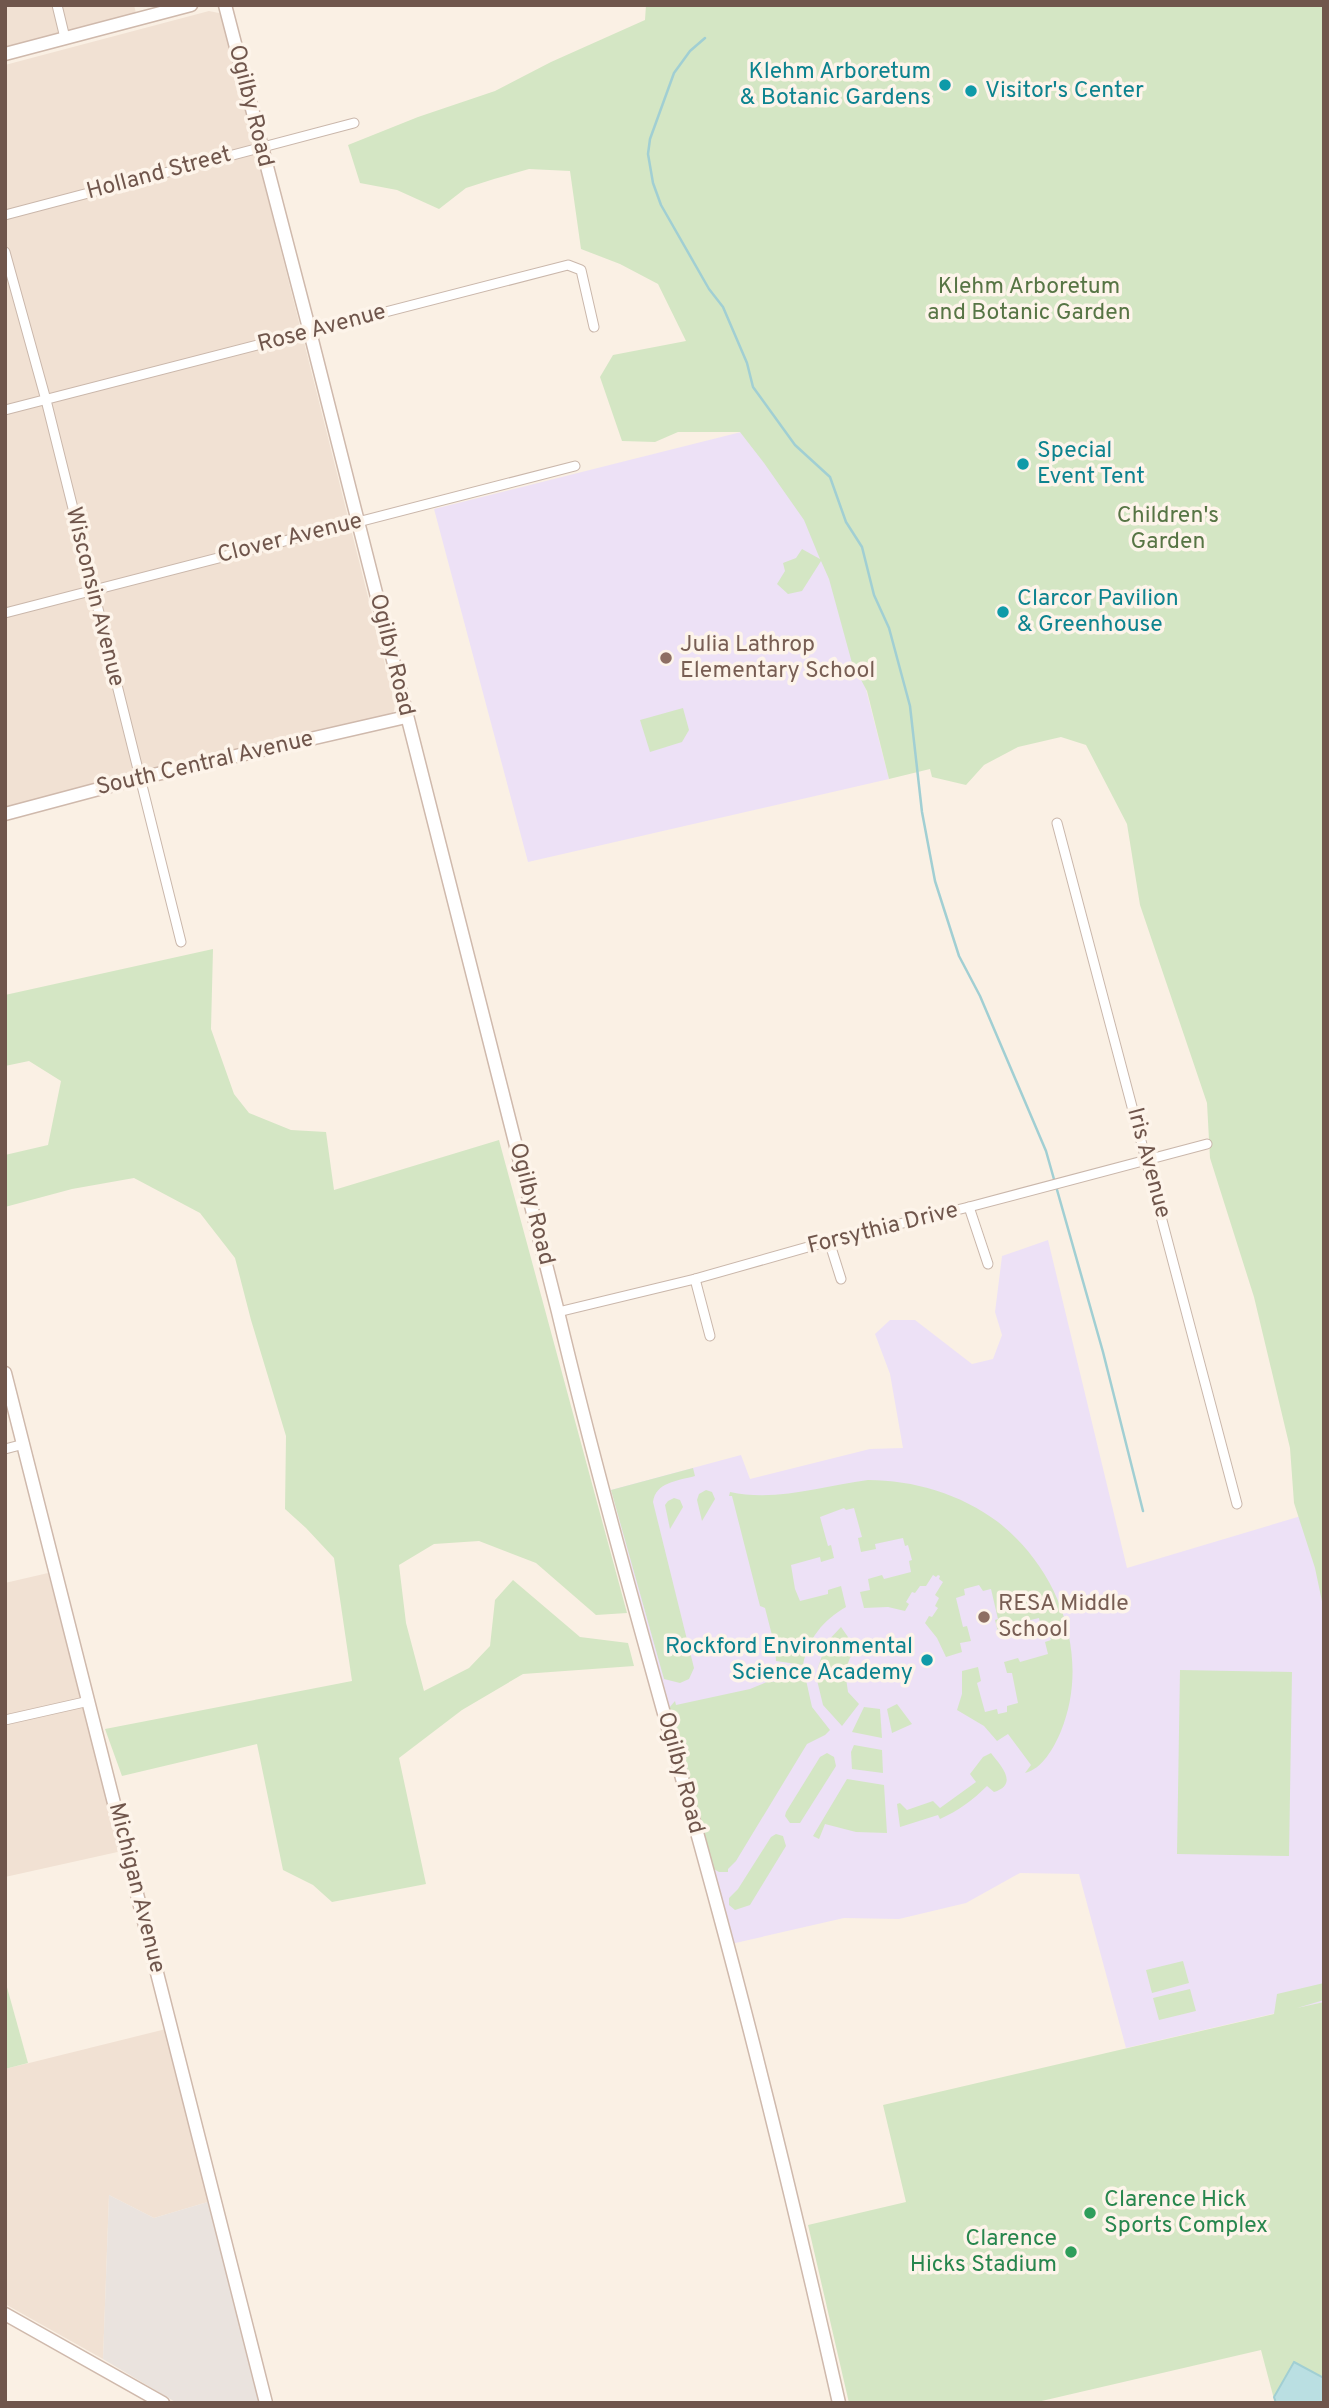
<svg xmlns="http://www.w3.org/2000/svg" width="1329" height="2408" viewBox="0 0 1329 2408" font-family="Overpass,sans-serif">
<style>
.residential{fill:#f1e1d3}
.industrial{fill:#eae3de}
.education{fill:#ede1f6}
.green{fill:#d4e6c4}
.water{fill:#badfe2;stroke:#a1cfd3;stroke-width:2}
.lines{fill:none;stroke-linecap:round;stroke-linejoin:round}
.stream{stroke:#a1cfd3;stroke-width:2.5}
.street-casing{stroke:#cab7ab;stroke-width:11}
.secondary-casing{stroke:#cfb9ac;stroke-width:15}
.street{stroke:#fff;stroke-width:9}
.secondary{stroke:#fff;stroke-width:12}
.culture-dot{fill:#0f9aa8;stroke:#fdf4ea;stroke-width:2.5}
.education-dot{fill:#8d6e63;stroke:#fdf4ea;stroke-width:2.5}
.leisure-dot{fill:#2e9e5b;stroke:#fdf4ea;stroke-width:2.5}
.labels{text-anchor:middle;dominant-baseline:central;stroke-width:7;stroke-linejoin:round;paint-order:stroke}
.culture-label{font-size:23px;fill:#0d838f;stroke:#fdf4ea;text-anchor:start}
.street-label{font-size:23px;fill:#70564c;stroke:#fdf4ea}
.park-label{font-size:23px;fill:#577545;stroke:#fdf4ea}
.education-label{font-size:23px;fill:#785e54;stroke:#fdf4ea;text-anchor:start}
.leisure-label{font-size:23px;fill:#27864d;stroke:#fdf4ea;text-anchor:start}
</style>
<rect width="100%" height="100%" fill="#faf0e4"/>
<!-- residential -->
<g class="residential">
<path d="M5 5H134L136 13 5 47Z"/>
<path d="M209 11 219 13 223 20 395 704 394 711 392 715 5 810V65Z"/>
<path d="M48 1573 122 1851 5 1877V1583Z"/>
<path d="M170 2028 211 2201 154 2218 109 2195 103 2359 5 2304V2069Z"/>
</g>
<!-- industrial -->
<path class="industrial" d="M109 2195 154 2218 211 2201 260 2403H177L103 2359Z"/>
<!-- education -->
<g class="education">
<path d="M761 427 827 537 889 779 528 862 434 509Z"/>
<path d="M1048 1240 1127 1568 1321 1510 1324 1520V2002L1126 2048 1079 1874 1020 1873 966 1903 899 1919 844 1918 731 1944 611 1490 741 1455 750 1479 870 1449 903 1448 890 1374 875 1334 890 1320H915L972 1364 993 1359 1002 1335 995 1312 1002 1256Z"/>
</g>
<!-- green -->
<g class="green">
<path d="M646 5H1324V1611L1315 1568 1294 1503 1290 1448 1254 1297 1210 1158 1207 1103 1140 905 1127 824 1086 745 1061 737 1018 747 984 765 966 785 932 777 930 769 889 779 867 691 852 663 829 579 821 561 802 591 788 594 777 584 785 571 783 563 796 558 802 549 820 559 804 520 764 463 740 432H678L655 442 622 441 600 377 613 355 686 341 658 284 620 264 581 249 570 171 529 169 494 179 466 188 439 209 397 190 360 183 348 145 418 117 495 91 551 62 645 20Z"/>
<path d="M683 708 689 730 682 742 650 752 640 720Z"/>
<path d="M213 949 211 1029 234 1094 249 1113 291 1130 326 1132 334 1190 499 1140 627 1613 596 1615 536 1563 479 1541 434 1544 399 1565 406 1623 424 1691 469 1668 490 1646 495 1600 513 1580 580 1637 628 1643 634 1666 523 1674 462 1710 399 1758 426 1884 332 1902 313 1885 283 1870 257 1744 122 1776 105 1729 352 1681 334 1558 306 1528 285 1509 286 1436 251 1320 235 1258 200 1213 134 1178 72 1189 5 1207V1155L48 1145 61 1081 29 1061 5 1066V995Z"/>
<path d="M693 1468 695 1476C677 1481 656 1482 653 1502L694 1668 689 1679 680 1683 664 1679 611 1490Z"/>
<path d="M868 1480C913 1480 961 1494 998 1522 1060 1570 1091 1657 1061 1731 1054 1748 1042 1769 1025 1773L1031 1765 1008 1734 997 1741 984 1726 957 1710 962 1694V1671L978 1667 981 1681 977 1683 985 1712 997 1709 998 1714 1007 1712V1706L1018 1703 1012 1673H1007L1004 1662 1018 1658 1020 1662 1048 1654 1045 1642 1051 1640 1047 1627H1041L1039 1618 1010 1625 1011 1629 998 1632 995 1620 998 1619 991 1589 983 1591 979 1585 964 1589 965 1595 956 1598 963 1627 967 1626 971 1641 960 1643 962 1652 946 1657 937 1638 925 1623 929 1616 932 1617 938 1608 935 1606 939 1598 935 1595 943 1582 939 1579 940 1576 938 1575 936 1577 933 1575 926 1586H920L915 1593 912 1592 906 1602 909 1604 905 1611 888 1607 864 1608 860 1592 870 1590 868 1579 882 1575 884 1579 911 1572 909 1561 912 1560 908 1545 905 1546 903 1538 875 1544 876 1549 861 1552 858 1538 862 1537 854 1508 846 1510 844 1508 820 1517 828 1546 831 1545 834 1558 821 1562 820 1557 791 1565 795 1589 800 1601 828 1594V1590L841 1586 846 1607C823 1620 808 1639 803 1665L776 1661 775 1647 765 1608 760 1606 732 1496H729L730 1492C775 1502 823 1486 868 1480Z"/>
<path d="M706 1490 712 1492 715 1499 702 1521 697 1500 699 1494Z"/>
<path d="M674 1498 680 1500 683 1507 670 1529 665 1505 668 1501Z"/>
<path d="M841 1627 857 1650 850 1658 845 1671 818 1668 826 1643Z"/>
<path d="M1180 1670 1292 1672 1289 1856 1177 1854Z"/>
<path d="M846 1678 848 1692 859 1704 842 1726 823 1705 817 1680Z"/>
<path d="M806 1680 812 1707 830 1730 825 1735 807 1744 736 1861 728 1869V1872H719L712 1868 669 1708 675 1701 676 1705 750 1689 767 1682Z"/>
<path d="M897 1704 912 1724 892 1733 887 1709Z"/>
<path d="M864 1707 880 1709 882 1738 852 1732Z"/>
<path d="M854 1745 882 1750 883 1773 852 1769 851 1752Z"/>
<path d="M827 1753 834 1757 836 1766 800 1823H790L785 1816 786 1812 820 1757Z"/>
<path d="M991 1753C1001 1766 1019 1784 994 1792L987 1786C973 1800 958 1811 940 1819L938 1815 900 1827 897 1804 900 1803 907 1810 933 1801 940 1808 976 1782 970 1774 983 1757Z"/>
<path d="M847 1779 884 1785 887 1833 856 1832 825 1824 819 1839 813 1836Z"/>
<path d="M776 1834 783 1836 786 1846 750 1905 735 1910 729 1905V1898L738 1889 771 1837Z"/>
<path d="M1183 1961 1189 1983 1152 1993 1146 1970Z"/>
<path d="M5 1980 28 2063 5 2069Z"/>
<path d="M1324 1983V2000L1297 2008 1324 2002V2403H1275L1261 2350 1033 2403H849L808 2225 906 2202 883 2105 1274 2014 1277 1994Z"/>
<path d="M1190 1989 1196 2011 1159 2020 1153 1998Z"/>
</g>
<!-- water -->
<path class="water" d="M1294 2362 1324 2378V2403H1276L1274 2397Z"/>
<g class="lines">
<!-- stream -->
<path class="stream" d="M705 38 690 51 674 73 650 139 648 154 653 183 661 205 709 289 723 307 747 363 753 387 795 445 830 477 846 522 862 547 874 595 889 628 910 706 922 812 935 881 959 956 980 996 1046 1151 1103 1352 1143 1511"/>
<!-- street casing -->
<g class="street-casing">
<g id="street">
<path d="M57 5 65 38"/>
<path d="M5 215 354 123"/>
<path d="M5 252 46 400 181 942"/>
<path d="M5 410 568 265 581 270 594 327"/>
<path d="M5 613 575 466"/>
<path d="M1057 823 1237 1504"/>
<path d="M969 1207 988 1264"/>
<path d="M829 1241 841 1279"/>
<path d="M695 1279 710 1336"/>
<path d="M558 1312 695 1279 829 1241 969 1207 1207 1144"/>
<path d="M5 1449 24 1444"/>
<path d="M5 1720 89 1701"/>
</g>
</g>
<!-- secondary casing -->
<g class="secondary-casing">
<g id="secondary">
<path d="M225 5 310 332 558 1312C606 1514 665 1713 719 1913 763 2076 802 2239 839 2403"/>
<path d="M5 54 191 5"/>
<path d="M5 814 140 778 406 717"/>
<path d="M5 1373 266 2403"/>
<path d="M5 2314 163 2403"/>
</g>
</g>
<!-- street -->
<use href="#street" class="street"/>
<!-- secondary -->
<use href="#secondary" class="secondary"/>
</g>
<!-- markers -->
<g class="culture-dot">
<circle cx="945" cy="85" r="7"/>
<circle cx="971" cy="91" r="7"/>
<circle cx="1023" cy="464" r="7"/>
<circle cx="1003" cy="612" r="7"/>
<circle cx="927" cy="1660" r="7"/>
</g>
<g class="education-dot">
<circle cx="666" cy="658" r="7"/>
<circle cx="984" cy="1617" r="7"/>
</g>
<g class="leisure-dot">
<circle cx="1090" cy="2213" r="7"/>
<circle cx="1071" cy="2252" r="7"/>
</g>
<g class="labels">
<!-- culture labels -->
<g class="culture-label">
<text x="931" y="72" text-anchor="end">Klehm Arboretum<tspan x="931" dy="26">&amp; Botanic Gardens</tspan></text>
<text x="985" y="91">Visitor's Center</text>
<text x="1037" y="451">Special<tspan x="1037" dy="26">Event Tent</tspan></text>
<text x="1017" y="599">Clarcor Pavilion<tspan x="1017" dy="26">&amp; Greenhouse</tspan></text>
<text x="913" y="1647" text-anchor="end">Rockford Environmental<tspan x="913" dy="26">Science Academy</tspan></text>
</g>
<!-- street labels -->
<g class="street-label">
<text transform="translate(250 106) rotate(76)">Ogilby Road</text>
<text transform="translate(159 174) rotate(-15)">Holland Street</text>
<text transform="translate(322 329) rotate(-15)">Rose Avenue</text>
<text transform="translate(290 539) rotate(-14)">Clover Avenue</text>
<text transform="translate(94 597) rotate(76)">Wisconsin Avenue</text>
<text transform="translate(391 655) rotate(76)">Ogilby Road</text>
<text transform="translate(205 764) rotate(-13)">South Central Avenue</text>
<text transform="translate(1148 1163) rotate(75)">Iris Avenue</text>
<text transform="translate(531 1204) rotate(76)">Ogilby Road</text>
<text transform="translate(883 1229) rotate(-14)">Forsythia Drive</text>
<text transform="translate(680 1773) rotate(75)">Ogilby Road</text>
<text transform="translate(136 1888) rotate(76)">Michigan Avenue</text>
</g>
<!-- park labels -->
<g class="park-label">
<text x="1029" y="287">Klehm Arboretum<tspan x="1029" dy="26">and Botanic Garden</tspan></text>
<text x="1168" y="516">Children's<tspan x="1168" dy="26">Garden</tspan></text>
</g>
<!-- education labels -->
<g class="education-label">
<text x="680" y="645">Julia Lathrop<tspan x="680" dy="26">Elementary School</tspan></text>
<text x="998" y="1604">RESA Middle<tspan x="998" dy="26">School</tspan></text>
</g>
<!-- leisure labels -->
<g class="leisure-label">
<text x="1104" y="2200">Clarence Hick<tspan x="1104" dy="26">Sports Complex</tspan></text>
<text x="1057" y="2239" text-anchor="end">Clarence<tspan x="1057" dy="26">Hicks Stadium</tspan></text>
</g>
</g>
<!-- border -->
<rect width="1329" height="2408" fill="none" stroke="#70564c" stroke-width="14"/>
</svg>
